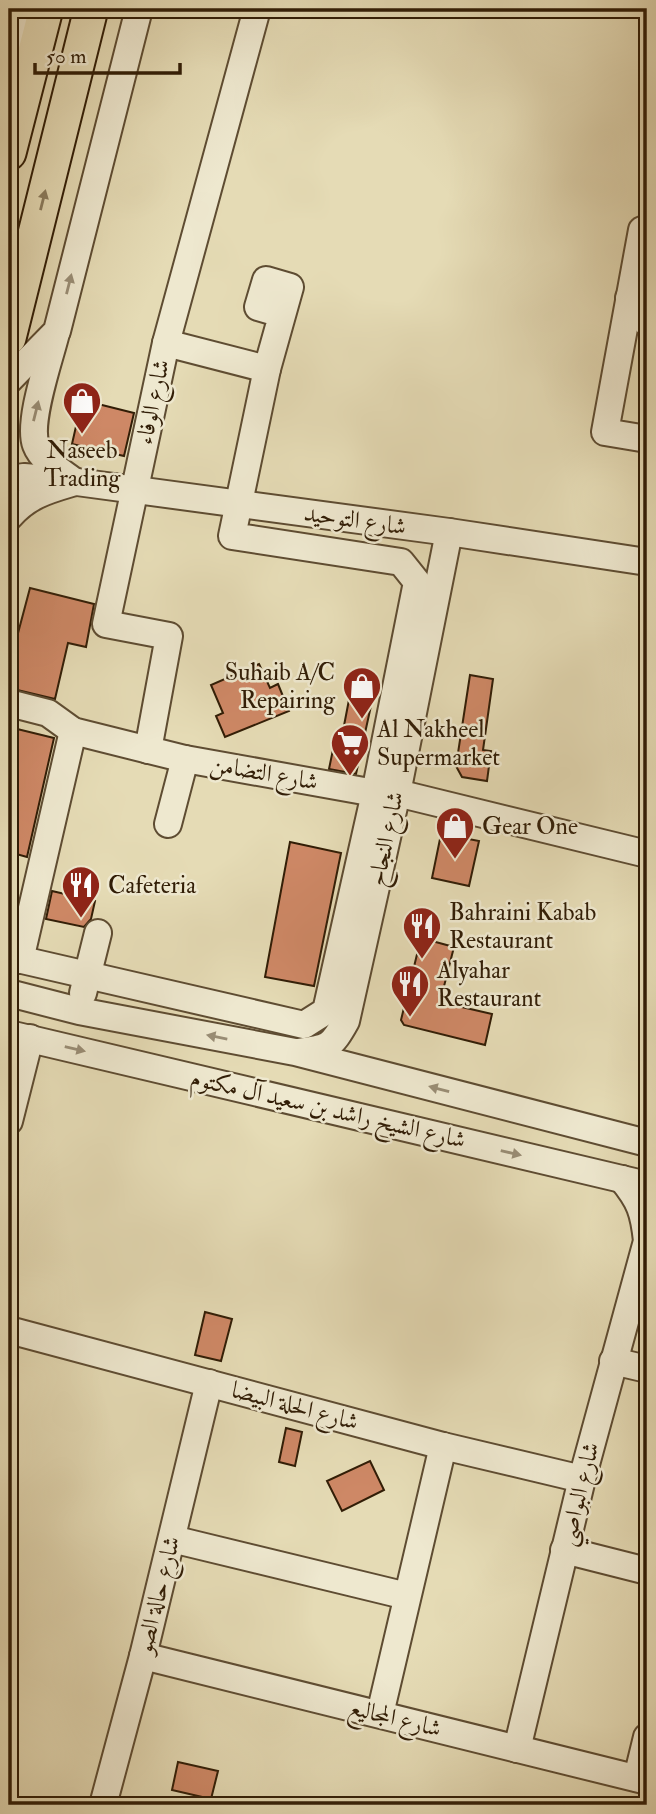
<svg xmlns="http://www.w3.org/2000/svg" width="656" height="1814" viewBox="0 0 656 1814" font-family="'IM FELL Double Pica',Amiri,serif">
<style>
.building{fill:#ce8866;stroke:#311d06;stroke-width:2}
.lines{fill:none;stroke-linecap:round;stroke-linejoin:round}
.minor-casing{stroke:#5e4c32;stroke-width:30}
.major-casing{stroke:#311d06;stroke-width:37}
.minor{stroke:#eee8cf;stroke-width:26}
.major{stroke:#e5dbb5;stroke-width:33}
.oneway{fill:#8b7c5e}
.oneway2{fill:#998d75}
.labels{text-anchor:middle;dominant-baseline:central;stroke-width:5;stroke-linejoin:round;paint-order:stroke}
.street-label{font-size:24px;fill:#311d06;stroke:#eee8cf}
.poi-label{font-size:24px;fill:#311d06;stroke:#eee8cf;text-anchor:start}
</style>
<rect width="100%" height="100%" fill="#e5dbb5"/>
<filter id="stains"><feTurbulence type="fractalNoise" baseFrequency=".00286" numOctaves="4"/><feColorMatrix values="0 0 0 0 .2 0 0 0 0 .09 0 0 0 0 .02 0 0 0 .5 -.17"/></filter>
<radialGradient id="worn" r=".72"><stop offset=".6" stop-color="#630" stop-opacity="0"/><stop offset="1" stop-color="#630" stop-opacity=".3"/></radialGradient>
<!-- building -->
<g class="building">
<path d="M82 400 134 413 124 456 72 444Z"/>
<path d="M30 588 94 604 86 647 68 643 55 699 9 688V667Z"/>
<path d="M259 664 270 688 278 684 289 711 225 737 216 716 223 713 211 685Z"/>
<path d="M470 675 493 679 483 750 491 751 487 781 462 777 456 766Z"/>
<path d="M353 679 376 683 356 774 329 769 336 735 342 736Z"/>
<path d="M9 727 54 738 27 857 9 852Z"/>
<path d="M448 835 479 841 469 886 432 878 440 839Z"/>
<path d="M290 842 341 853 314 986 265 977Z"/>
<path d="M52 891 95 901 91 919 84 927 46 919Z"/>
<path d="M421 938 454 947 440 1002 492 1014 485 1045 404 1025 401 1020Z"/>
<path d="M205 1312 232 1319 221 1361 195 1355Z"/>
<path d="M286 1428 302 1432 295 1466 279 1462Z"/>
<path d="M370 1461 384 1490 342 1511 327 1481Z"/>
<path d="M178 1762 218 1771 211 1799 172 1790Z"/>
</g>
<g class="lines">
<!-- minor casing -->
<g class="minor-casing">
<g id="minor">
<path d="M9 11C26 18 30 40 32 58"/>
<path d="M647 231 642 230 605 432 647 439"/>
<path d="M629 298 647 323"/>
<path d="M166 343 267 369"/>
<path d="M9 380 57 331 139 9"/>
<path d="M9 479 24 477 62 480 449 532 647 562"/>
<path d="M9 517C28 495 48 490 75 482 62 472 42 461 36 445 27 422 50 358 56 333"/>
<path d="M9 703 48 713 73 731 185 759 375 793H397L647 854"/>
<path d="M148 750 169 636 106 624 166 343 257 9"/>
<path d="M168 824 185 759"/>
<path d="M9 957 304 1025 326 1011 375 793 417 582 401 562 232 536 267 369 290 287 266 280 258 307 282 314"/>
<path d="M20 960 73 731"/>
<path d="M9 993 79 1011 295 1052 647 1143"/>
<path d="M83 993 98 933"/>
<path d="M9 1034 647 1185"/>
<path d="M298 1052C328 1048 331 1048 346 1021L397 793 449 532"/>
<path d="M9 1121 30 1038"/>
<path d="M9 1330 443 1446 582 1479"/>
<path d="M613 1361 647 1369"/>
<path d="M172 1539 407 1596"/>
<path d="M564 1550 647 1571"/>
<path d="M143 1656 647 1781"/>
<path d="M380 1714 443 1446"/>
<path d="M517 1749 582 1479 647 1241C644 1212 640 1201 622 1179"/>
<path d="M637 1778 647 1737"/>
<path d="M103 1805 143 1656 209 1383"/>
</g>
</g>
<!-- major casing -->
<g class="major-casing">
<g id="major">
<path d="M9 153 46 9"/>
<path d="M9 338 91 9"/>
</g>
</g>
<!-- minor -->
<use href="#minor" class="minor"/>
<!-- major -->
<use href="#major" class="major"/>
</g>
<!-- one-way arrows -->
<defs><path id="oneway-solid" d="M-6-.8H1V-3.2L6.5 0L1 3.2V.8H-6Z" transform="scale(1.75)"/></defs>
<use class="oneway" href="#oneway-solid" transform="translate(43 200) rotate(-76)"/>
<g class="oneway2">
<use href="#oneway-solid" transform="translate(69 284) rotate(-76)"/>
<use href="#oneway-solid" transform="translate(36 411) rotate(-76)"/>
<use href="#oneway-solid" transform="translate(217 1037) rotate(-169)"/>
<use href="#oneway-solid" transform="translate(75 1049) rotate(13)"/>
<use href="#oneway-solid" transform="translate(439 1089) rotate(-165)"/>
<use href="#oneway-solid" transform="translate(511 1153) rotate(13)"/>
</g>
<!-- icons -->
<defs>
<g id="shop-pin" transform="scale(2.0125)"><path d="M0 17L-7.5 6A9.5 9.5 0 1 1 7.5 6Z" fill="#8f2418" stroke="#eee8cf"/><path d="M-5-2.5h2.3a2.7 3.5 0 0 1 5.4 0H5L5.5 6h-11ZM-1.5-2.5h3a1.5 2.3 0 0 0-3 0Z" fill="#fff"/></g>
<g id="supermarket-pin" transform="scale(2.0125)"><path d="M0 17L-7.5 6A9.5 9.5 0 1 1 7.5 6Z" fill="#8f2418" stroke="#eee8cf"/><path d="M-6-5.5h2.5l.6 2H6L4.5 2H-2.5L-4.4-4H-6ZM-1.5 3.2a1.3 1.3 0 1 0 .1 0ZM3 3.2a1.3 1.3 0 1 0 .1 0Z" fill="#fff"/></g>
<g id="restaurant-pin" transform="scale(2.0125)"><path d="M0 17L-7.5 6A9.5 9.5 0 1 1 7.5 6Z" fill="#8f2418" stroke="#eee8cf"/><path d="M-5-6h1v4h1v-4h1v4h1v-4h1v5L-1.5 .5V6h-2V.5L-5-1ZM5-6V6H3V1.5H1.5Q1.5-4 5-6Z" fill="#fff"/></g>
</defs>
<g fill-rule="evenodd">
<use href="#shop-pin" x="82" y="401"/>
<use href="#shop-pin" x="362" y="686"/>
<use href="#supermarket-pin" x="350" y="743"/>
<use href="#shop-pin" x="455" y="826"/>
<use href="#restaurant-pin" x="81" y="885"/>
<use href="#restaurant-pin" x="422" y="926"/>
<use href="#restaurant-pin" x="410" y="984"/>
</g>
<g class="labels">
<!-- street labels -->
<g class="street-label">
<text transform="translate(153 402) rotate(-78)">شارع الوفاء</text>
<text transform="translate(355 520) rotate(8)">شارع التوحيد</text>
<text transform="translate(264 773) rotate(10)">شارع التضامن</text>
<text transform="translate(386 839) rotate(-78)">شارع النجاح</text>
<text transform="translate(328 1109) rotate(13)">شارع الشيخ راشد بن سعيد آل مكتوم</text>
<text transform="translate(295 1406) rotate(15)">شارع الحلة البيضا</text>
<text transform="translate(579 1494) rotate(-76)">شارع البواصي</text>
<text transform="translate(158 1595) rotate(-76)">شارع حالة الصو</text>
<text transform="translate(395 1718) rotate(14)">شارع المجاليع</text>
</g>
<!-- poi labels -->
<g class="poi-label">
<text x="82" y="450" text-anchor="middle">Naseeb<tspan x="82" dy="28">Trading</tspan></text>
<text x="335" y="672" text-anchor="end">Suhaib A/C<tspan x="335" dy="28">Repairing</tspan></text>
<text x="377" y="729">Al Nakheel<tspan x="377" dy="28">Supermarket</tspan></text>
<text x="482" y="826">Gear One</text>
<text x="108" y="885">Cafeteria</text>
<text x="449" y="912">Bahraini Kabab<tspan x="449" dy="28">Restaurant</tspan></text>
<text x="437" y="970">Alyahar<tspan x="437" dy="28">Restaurant</tspan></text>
</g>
</g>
<!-- margin -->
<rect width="656" height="1814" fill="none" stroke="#e5dbb5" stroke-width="35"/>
<rect x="10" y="10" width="635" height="1793" fill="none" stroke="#311d06" stroke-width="3.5"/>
<rect x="18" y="18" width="621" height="1779" fill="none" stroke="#311d06" stroke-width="2"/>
<!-- scale -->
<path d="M35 63v10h145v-10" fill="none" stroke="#311d06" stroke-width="3.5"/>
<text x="46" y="63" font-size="21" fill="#311d06" stroke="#eee8cf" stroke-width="5" paint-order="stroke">50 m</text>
<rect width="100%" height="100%" filter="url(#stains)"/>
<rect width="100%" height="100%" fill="url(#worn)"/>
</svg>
